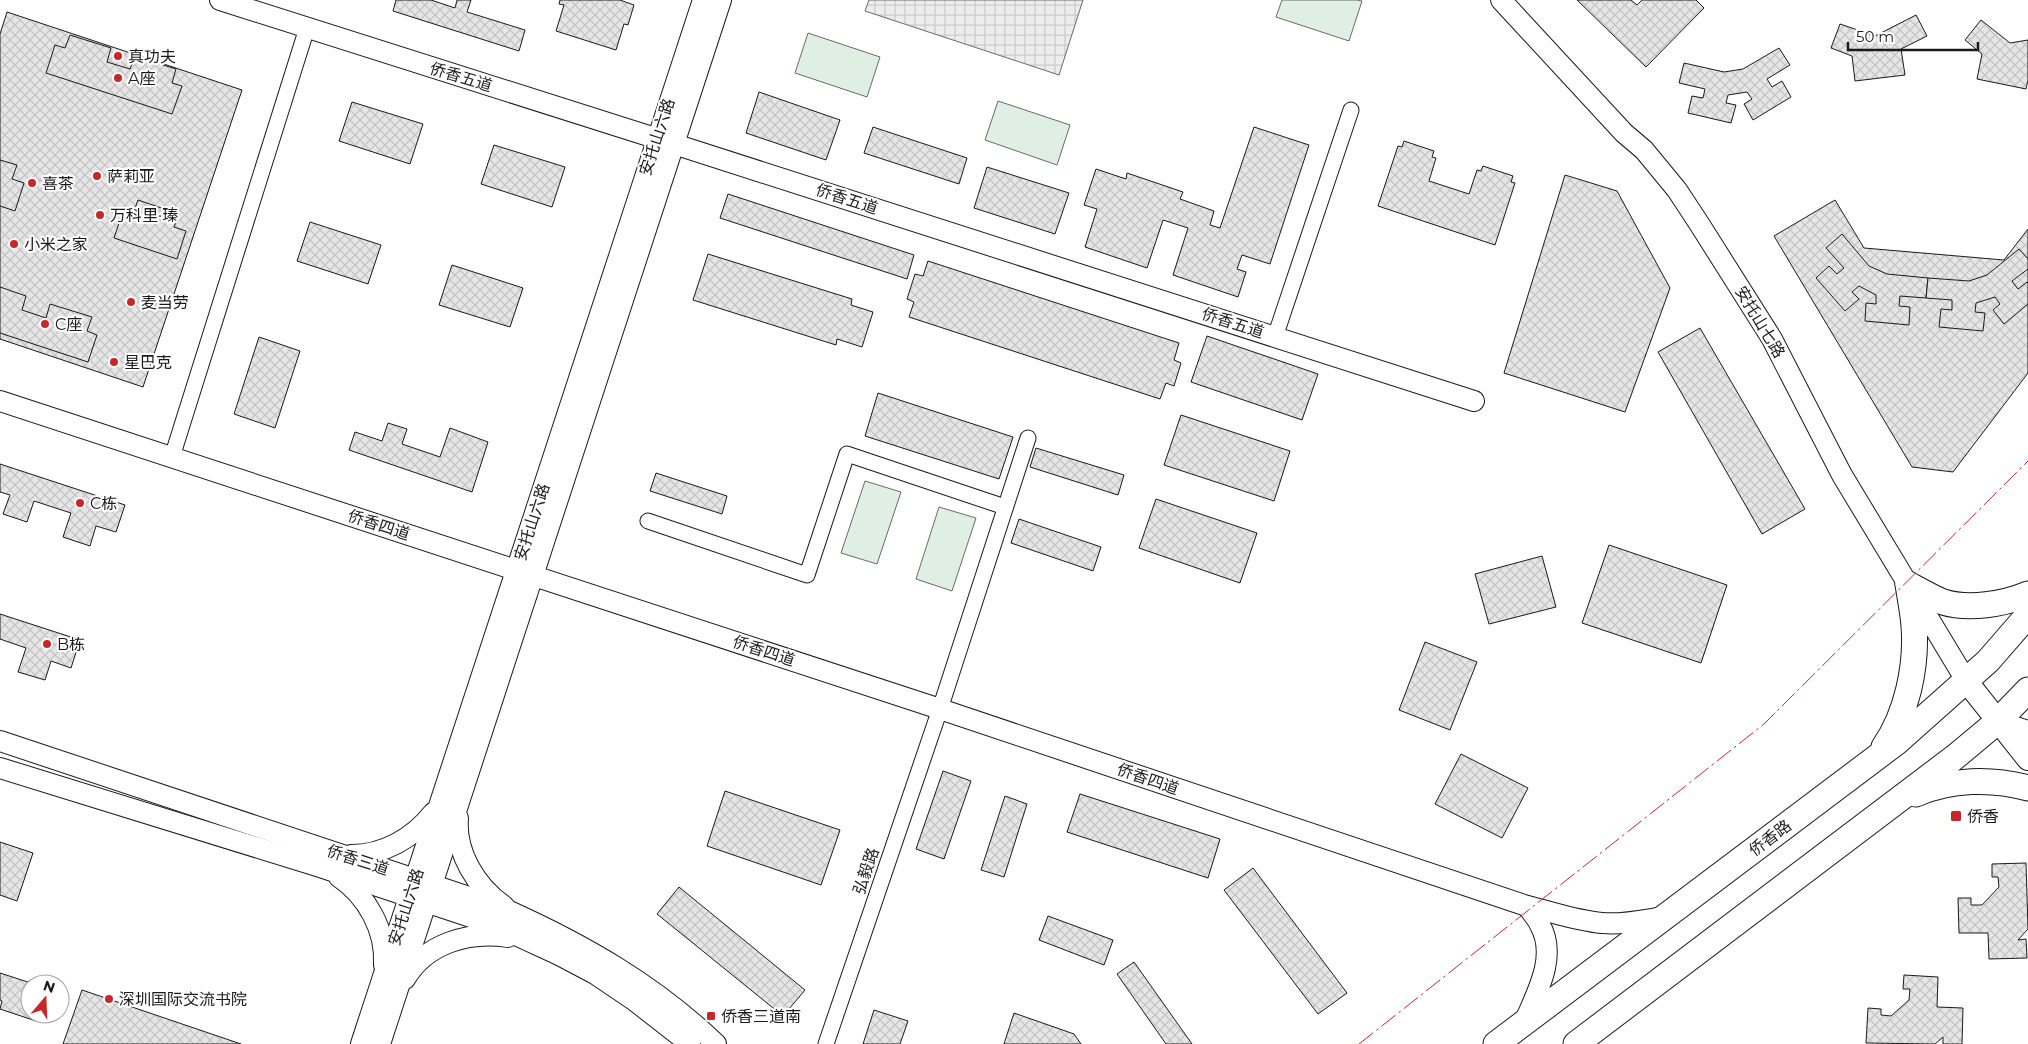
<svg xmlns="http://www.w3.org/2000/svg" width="2028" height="1044" viewBox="0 0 2028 1044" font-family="Montserrat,'Noto Sans SC',sans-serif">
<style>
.park{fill:#e0efe3;stroke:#6a6a6a}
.plaza{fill:url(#plaza-grid);stroke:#6a6a6a}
.building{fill:url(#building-cross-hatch);stroke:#1a1a1a}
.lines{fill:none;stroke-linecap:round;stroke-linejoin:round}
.minor-casing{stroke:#1a1a1a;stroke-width:17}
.tertiary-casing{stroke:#1a1a1a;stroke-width:22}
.secondary-casing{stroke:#1a1a1a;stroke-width:24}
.primary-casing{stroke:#1a1a1a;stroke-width:27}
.minor{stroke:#fff;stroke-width:15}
.tertiary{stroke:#fff;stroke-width:20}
.secondary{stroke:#fff;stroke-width:22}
.primary{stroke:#fff;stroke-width:25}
.power{stroke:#c62828;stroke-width:1;stroke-dasharray:18 4 2.5 4;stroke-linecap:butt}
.poi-dot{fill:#c62828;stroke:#fff;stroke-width:2}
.labels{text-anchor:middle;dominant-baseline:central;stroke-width:4;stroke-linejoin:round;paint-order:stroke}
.poi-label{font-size:16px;fill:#1a1a1a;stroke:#fff;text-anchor:start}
.street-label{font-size:16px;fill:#1a1a1a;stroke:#fff}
</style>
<defs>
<pattern id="plaza-grid" width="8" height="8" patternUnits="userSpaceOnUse" patternTransform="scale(1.25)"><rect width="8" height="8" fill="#ededed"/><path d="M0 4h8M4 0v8" fill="none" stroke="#cbcbcb"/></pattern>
<pattern id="building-cross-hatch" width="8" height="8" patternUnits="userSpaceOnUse" patternTransform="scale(1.25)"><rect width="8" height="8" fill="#e6e6e6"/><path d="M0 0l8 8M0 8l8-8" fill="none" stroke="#c5c5c5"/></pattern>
</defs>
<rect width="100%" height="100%" fill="#fff"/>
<!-- park -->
<g class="park">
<path d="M1282 0H1357L1362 1 1349 41 1276 17Z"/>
<path d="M808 33 880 57 867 97 795 73Z"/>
<path d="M998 101 1070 125 1057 165 985 140Z"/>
<path d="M865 481 901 492 877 564 841 553Z"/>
<path d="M939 507 976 518 952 591 916 579Z"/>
</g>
<!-- plaza -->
<path class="plaza" d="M869 0H1083L1059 75 865 11Z"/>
<!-- building -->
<g class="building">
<path d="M396 0H431L455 8 457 0H471L467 12 525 30 519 51 393 11Z"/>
<path d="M560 0H620L634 5 628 25 624 24 616 50 556 31 564 5 559 4Z"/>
<path d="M1577 0H1631L1637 5 1642 0H1696L1704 8 1646 67Z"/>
<path d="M7 12 242 90 143 387 0 339V34Z"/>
<path d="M1916 15 1927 36 1901 49 1905 75 1855 81 1852 56 1831 48 1840 24 1875 36Z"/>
<path d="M1981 20 2010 43 2028 40V80L2026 89 1977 79 1982 54 1965 40Z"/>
<path d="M70 35 111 48 107 62 130 69 135 56 176 69 172 83 182 86 172 114 46 73 55 45 65 48Z"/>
<path d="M1779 48 1790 65 1767 79 1772 87 1782 81 1791 97 1753 120 1744 104 1752 99 1747 92 1728 95 1726 103 1736 105 1731 123 1688 113 1692 96 1703 98 1705 89 1679 83 1684 63 1724 72 1743 69Z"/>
<path d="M759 92 840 120 826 160 746 133Z"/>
<path d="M352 102 423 124 410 164 339 141Z"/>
<path d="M873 127 967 158 959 184 864 153Z"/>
<path d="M1254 127 1309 145 1270 264 1242 255 1237 269 1246 272 1238 297 1173 275 1188 228 1163 220 1147 268 1085 247 1097 209 1084 205 1096 169 1126 179 1127 173 1183 192 1180 199 1214 211 1210 225 1220 228Z"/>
<path d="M1404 141 1434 151 1432 157 1436 158 1429 181 1469 194 1477 170 1481 171 1483 166 1513 176 1511 182 1515 183 1495 245 1378 206 1398 146 1402 147Z"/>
<path d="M494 145 565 167 552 207 481 184Z"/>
<path d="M0 160 17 165 12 179 24 183 15 211 0 206Z"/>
<path d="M987 167 1069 193 1055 234 974 208Z"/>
<path d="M1565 175 1617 191 1670 288 1625 412 1504 373Z"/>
<path d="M728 194 914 255 907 279 720 218Z"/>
<path d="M138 200 179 214 174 227 186 231 177 259 114 238 123 211 133 214Z"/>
<path d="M1835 200 1864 248 2004 260 2028 229V373L1953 472 1912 467 1774 236Z"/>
<path d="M310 222 381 245 368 284 297 261Z"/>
<path d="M1842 234 1869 266 1887 274 1928 278 1926 298 1900 296 1899 306 1910 307 1909 325 1865 321 1866 303 1876 304V295L1859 286 1852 292 1859 299 1845 311 1816 278 1829 266 1837 274 1844 268 1826 248Z"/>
<path d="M2019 249 2028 259V269L2012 281 2018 289 2027 282 2028 283V304L2004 324 1993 310 2000 304 1995 297 1976 303 1975 312 1985 313 1983 331 1939 327 1941 309 1952 310V300L1926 298 1928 278 1969 281 1987 275Z"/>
<path d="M708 254 852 299 851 305 873 312 862 347 837 339 836 345 693 300Z"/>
<path d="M928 261 1179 343 1174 360 1181 363 1174 386 1166 383 1160 399 909 317 914 302 907 299 915 274 923 276Z"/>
<path d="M452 265 523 288 510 327 439 305Z"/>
<path d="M0 287 26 296 22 310 46 318 50 304 92 317 87 331 97 335 88 362 0 333Z"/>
<path d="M1700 328 1805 509 1762 534 1658 352Z"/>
<path d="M1207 336 1318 374 1302 420 1191 382Z"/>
<path d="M259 337 300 351 275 428 234 414Z"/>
<path d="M878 393 1013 437 999 479 865 436Z"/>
<path d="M1181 415 1290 451 1274 501 1164 465Z"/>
<path d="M388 423 407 429 402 444 440 457 450 428 488 442 472 492 349 450 355 432 382 441Z"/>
<path d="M1036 448 1124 475 1118 495 1030 467Z"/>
<path d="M0 464 125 505 116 532 96 526 90 546 63 537 71 513 34 501 27 522 3 514 10 495 0 492Z"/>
<path d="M656 473 727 496 722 514 650 491Z"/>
<path d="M1156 499 1257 533 1240 583 1139 548Z"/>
<path d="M1019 519 1101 547 1093 571 1011 543Z"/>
<path d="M1609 545 1727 585 1701 663 1582 623Z"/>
<path d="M1542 556 1556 607 1489 624 1475 574Z"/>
<path d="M0 614 80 640 71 668 51 661 45 680 18 672 26 648 0 639Z"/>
<path d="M1425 642 1477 662 1450 730 1399 710Z"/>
<path d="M1461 754 1528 788 1502 838 1435 804Z"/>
<path d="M943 771 971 781 944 859 916 849Z"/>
<path d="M725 791 840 830 821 885 707 846Z"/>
<path d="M1080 794 1220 839 1208 878 1067 832Z"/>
<path d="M1005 796 1027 804 1004 877 981 870Z"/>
<path d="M0 842 33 853 17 901 0 895Z"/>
<path d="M2026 863 2028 929 2018 940 2026 939 2027 958 1989 959 1988 933H1959L1958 898H1971V905H1982L1999 887 1998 877H1992V864Z"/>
<path d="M1253 868 1347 993 1318 1014 1224 890Z"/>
<path d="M679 887 805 990 783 1016 657 914Z"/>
<path d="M1048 916 1113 940 1104 965 1039 940Z"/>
<path d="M1134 962 1192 1044H1166L1117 974Z"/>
<path d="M0 973 34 984H30V1014H38L36 1021 0 1009 2 1001 0 1000Z"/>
<path d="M1904 975 1938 977 1937 1007 1963 1008 1962 1044H1943V1037L1935 1044 1866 1043 1868 1008 1881 1009V1015L1891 1016 1909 1000 1910 989H1903Z"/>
<path d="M82 990 241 1044H63Z"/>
<path d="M874 1010 908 1021 900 1044H863Z"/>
<path d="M1014 1013 1074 1034 1081 1044H1004Z"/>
</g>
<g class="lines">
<!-- minor casing -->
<g class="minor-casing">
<g id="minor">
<path d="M1275 337 1351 110"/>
<path d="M172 457 307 28"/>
<path d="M648 521 807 575 847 454 1005 507"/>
<path d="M826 1044 940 709 1028 438"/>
</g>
</g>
<!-- tertiary casing -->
<g class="tertiary-casing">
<g id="tertiary">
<path d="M220 0 674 144 1474 401"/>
<path d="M1501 0 1624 133 1644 150 1677 190 1700 225 1772 339 1842 475 1967 682"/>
<path d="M0 401 940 709 1527 906C1552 912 1577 921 1602 923 1623 925 1644 920 1664 917"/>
<path d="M0 741 505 909C583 944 655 985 716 1044"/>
<path d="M0 768 317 866 492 924 559 955 595 974 635 1001 690 1044"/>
<path d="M458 818C455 852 476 887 504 906"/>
<path d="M351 855C384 855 413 838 433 813"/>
<path d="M339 877C367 896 386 930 384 965"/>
<path d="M405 979C426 943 469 931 508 937"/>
<path d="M1524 1023C1536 994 1558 957 1540 925 1537 918 1531 912 1527 906"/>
<path d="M361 1044 703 0"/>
<path d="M380 1044 721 0"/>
</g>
</g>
<!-- secondary casing -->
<g class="secondary-casing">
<g id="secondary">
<path d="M1967 682 2028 759"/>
<path d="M1997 722 2028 732"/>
</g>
</g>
<!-- primary casing -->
<g class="primary-casing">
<g id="primary">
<path d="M1908 584C1919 590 1931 597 1943 602 1969 610 2004 604 2028 594"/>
<path d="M1884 747C1907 714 1917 666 1914 626 1913 612 1910 598 1908 584"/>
<path d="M1916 794C1950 779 1992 778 2028 788"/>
<path d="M1496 1044 1897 742 1988 661 2028 615"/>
<path d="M1576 1044 1955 757 1997 722 2028 690"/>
</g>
</g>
<!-- minor -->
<use href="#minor" class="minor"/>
<!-- tertiary -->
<use href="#tertiary" class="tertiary"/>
<!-- secondary -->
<use href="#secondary" class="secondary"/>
<!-- primary -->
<use href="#primary" class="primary"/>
<!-- power -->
<path class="power" d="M1359 1044 1764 724 2028 461"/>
</g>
<!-- markers -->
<g class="poi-dot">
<circle cx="118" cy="56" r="5"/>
<circle cx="118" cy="78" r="5"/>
<circle cx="97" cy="176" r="5"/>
<circle cx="32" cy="183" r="5"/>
<circle cx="100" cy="215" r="5"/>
<circle cx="14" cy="244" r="5"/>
<circle cx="131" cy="302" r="5"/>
<circle cx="45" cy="324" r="5"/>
<circle cx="114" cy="362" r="5"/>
<circle cx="80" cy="503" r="5"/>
<circle cx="47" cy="644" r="5"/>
<rect x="1950" y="810" width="12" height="12" rx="2.5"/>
<circle cx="109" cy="999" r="5"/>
<rect x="706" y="1011" width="10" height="10" rx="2.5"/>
</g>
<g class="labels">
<!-- poi labels -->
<g class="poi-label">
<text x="128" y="56">真功夫</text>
<text x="128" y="78">A座</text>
<text x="107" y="176">萨莉亚</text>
<text x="42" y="183">喜茶</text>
<text x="110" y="215">万科里·瑧</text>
<text x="24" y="244">小米之家</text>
<text x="141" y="302">麦当劳</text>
<text x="55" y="324">C座</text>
<text x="124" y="362">星巴克</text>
<text x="90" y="503">C栋</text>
<text x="57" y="644">B栋</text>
<text x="1967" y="816">侨香</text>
<text x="119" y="999">深圳国际交流书院</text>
<text x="721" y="1016">侨香三道南</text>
</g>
<!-- street labels -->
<g class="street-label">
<text transform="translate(461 77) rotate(17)">侨香五道</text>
<text transform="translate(657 137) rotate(-72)">安托山六路</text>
<text transform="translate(847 199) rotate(18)">侨香五道</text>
<text transform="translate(1760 322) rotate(59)">安托山七路</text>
<text transform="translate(1233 323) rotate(18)">侨香五道</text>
<text transform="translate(532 522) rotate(-72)">安托山六路</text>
<text transform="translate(379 525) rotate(18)">侨香四道</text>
<text transform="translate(764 651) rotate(18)">侨香四道</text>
<text transform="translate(1148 779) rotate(19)">侨香四道</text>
<text transform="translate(1770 838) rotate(-37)">侨香路</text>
<text transform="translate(358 860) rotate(18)">侨香三道</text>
<text transform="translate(866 871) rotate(-71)">弘毅路</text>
<text transform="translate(406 907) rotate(-72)">安托山六路</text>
</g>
</g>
<!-- north arrow -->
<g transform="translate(45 999) rotate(19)"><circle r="24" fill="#ffffff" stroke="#a3a3a3"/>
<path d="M0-4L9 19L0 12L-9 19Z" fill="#c62828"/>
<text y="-8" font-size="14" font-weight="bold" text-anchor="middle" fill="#1a1a1a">N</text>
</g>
<!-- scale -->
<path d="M1848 42v8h130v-8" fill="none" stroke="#1a1a1a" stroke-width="2.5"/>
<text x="1856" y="42" font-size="15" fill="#1a1a1a" stroke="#ffffff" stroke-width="4" paint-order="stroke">50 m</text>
</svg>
